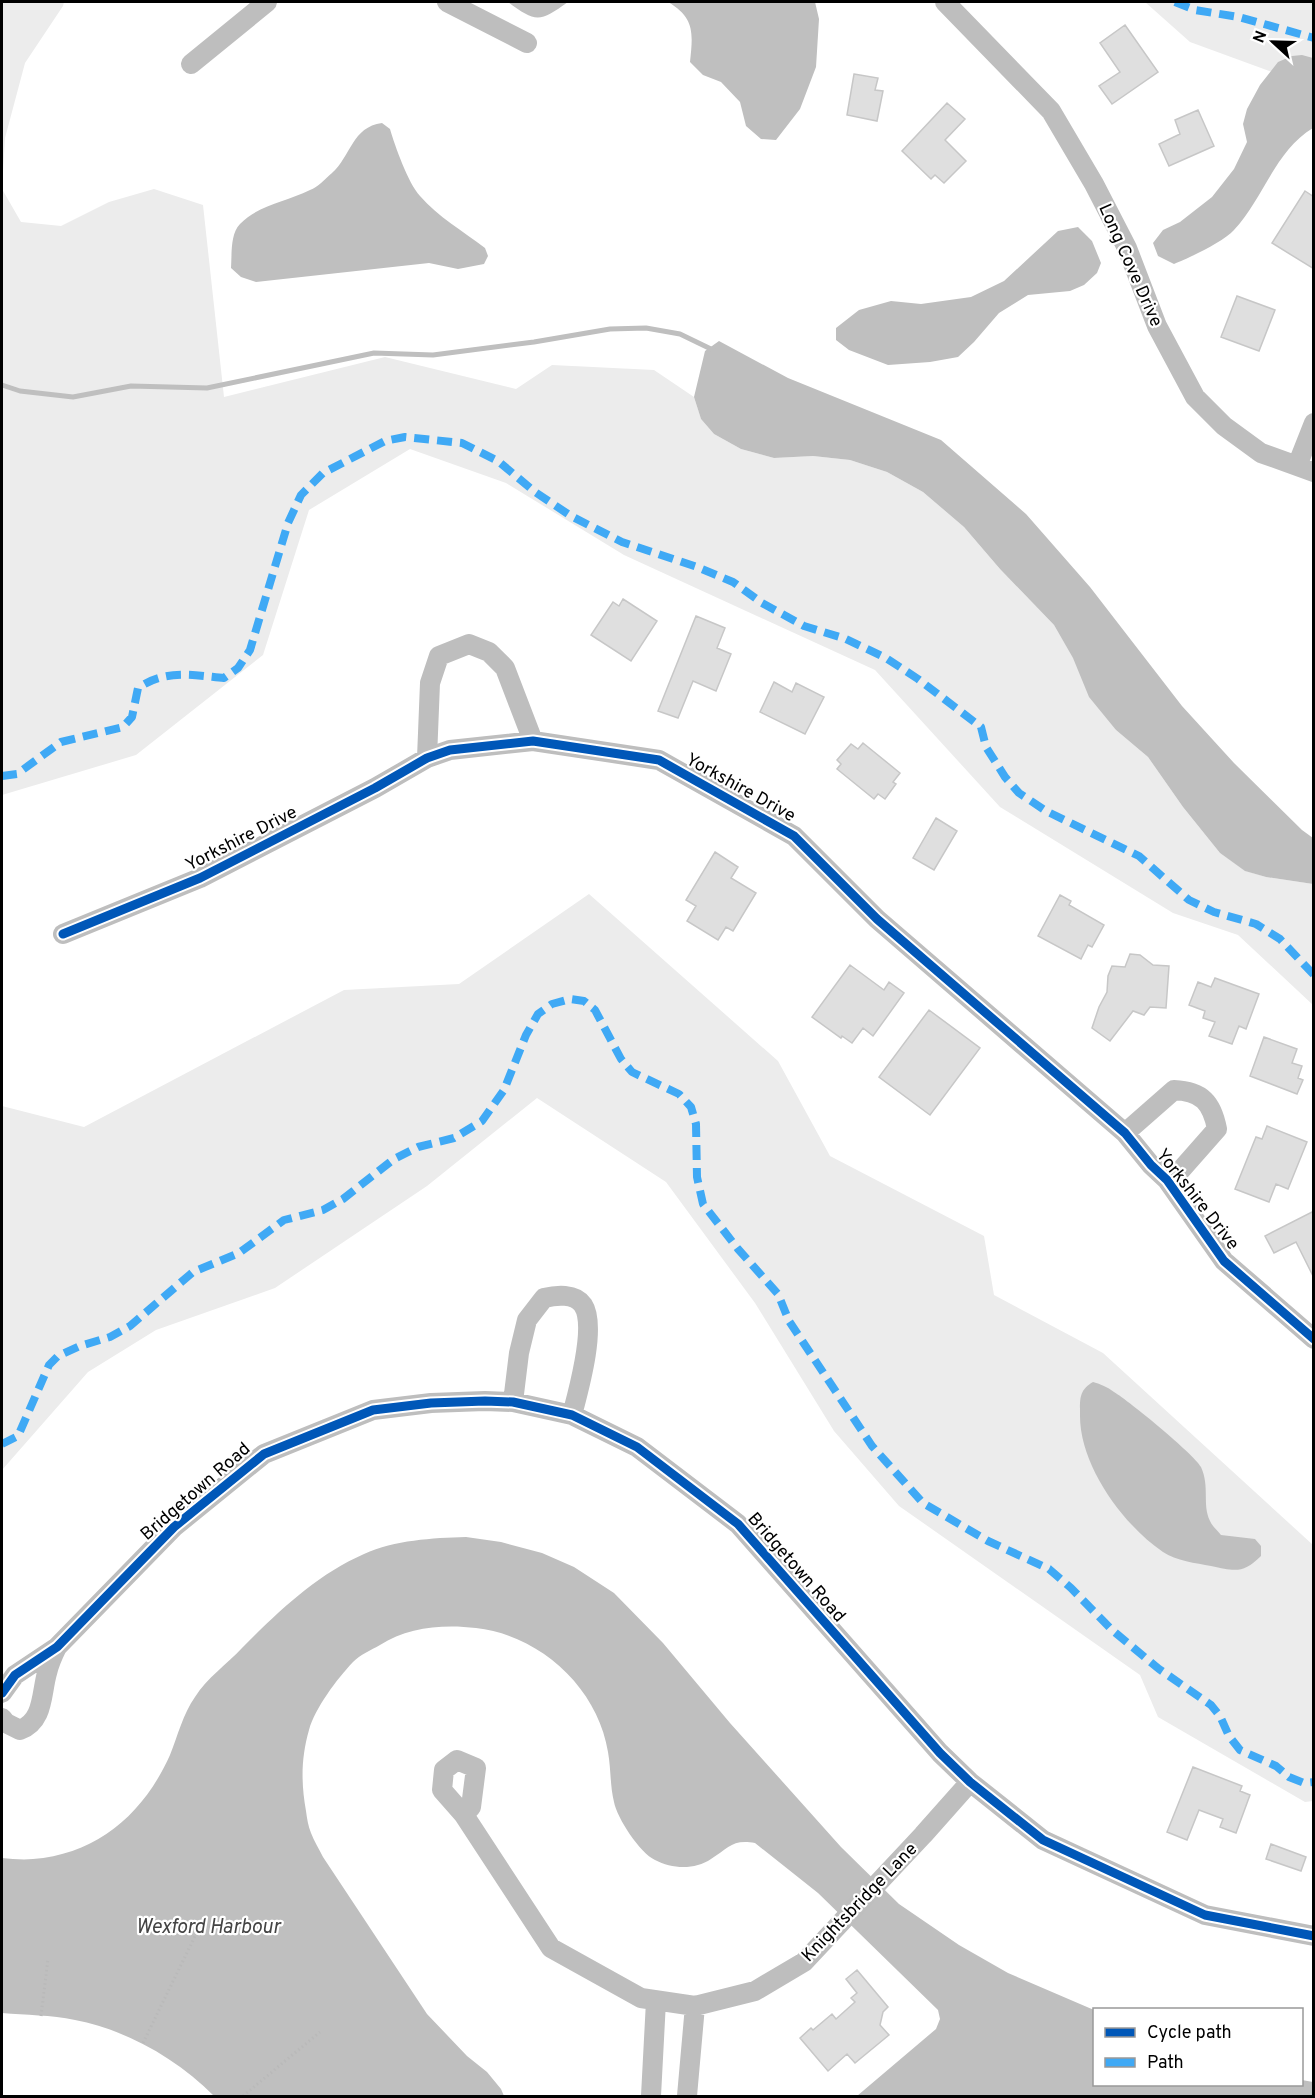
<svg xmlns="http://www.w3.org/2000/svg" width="1315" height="2098" font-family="Overpass,sans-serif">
  <rect width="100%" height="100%" fill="#fff"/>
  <path fill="#ececec" d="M2,2H64L63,6L25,63L5,138L2,189L21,222L61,226L109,202L154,189L203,205L224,397L385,357L516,389L552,365L654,370L694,397L701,419L714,434L741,449L774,458L813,456L850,460L887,472L923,492L964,527L1000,569L1054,625L1116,730L1148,757L1183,807L1220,853L1246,871L1266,877L1313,884V1005L1238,935L1173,913L1000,807L875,670L624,555L506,483L410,449L309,510L263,655L136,755L2,795Z
    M1145,2H1313V87L1190,42Z
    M589,894L778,1061L830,1156L984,1236L994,1295L1103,1353L1313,1545V1801L1305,1802L1158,1717L1140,1675L899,1506L834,1431L755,1303L666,1182L537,1098L427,1186L275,1288L156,1330L88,1372L2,1470V1106L84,1127L344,990L459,984Z"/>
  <path fill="#bfbfbf" d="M508,2H568C540,22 536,23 508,2Z
    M668,2H815L819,19L816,67L800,109L776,140L761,139L746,126L740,102L721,82L703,75L690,62C693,33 695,18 668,2Z
    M1302,55L1313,58V128C1275,151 1263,199 1234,230C1223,242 1189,258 1174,264L1158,256L1153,243L1163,230L1180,222L1212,197L1234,169L1247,142L1243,124L1247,109L1260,85L1278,62L1292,56Z
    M382,123L390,129C395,146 408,183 420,196C438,217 463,231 485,248L488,256L484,264L458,269L429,263L256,282L241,277L231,268C232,255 230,234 240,224C260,204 286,202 310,190C318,187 325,179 332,173C351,156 352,127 382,123Z
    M1078,227L1092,241L1101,263L1097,273L1084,285L1070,291L1028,295L999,313L974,342L958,357L930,362L888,365L849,350L836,340V328L859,310L891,301L921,304L971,297L1004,281L1058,231Z
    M719,341L788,378L941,440L1026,514L1090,587L1182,706L1234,763L1302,830L1313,838V884L1266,877L1245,871L1220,853L1183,807L1148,757L1116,730L1089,697L1073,658L1054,625L1000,569L964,527L923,492L887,472L850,460L813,456L774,458L741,449L714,434L701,419L694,397L705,351Z
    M1093,1382C1101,1384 1107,1387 1114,1392C1129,1401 1194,1454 1201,1467C1210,1487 1202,1504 1210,1521C1212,1526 1218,1531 1221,1535L1255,1539L1261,1546V1556C1243,1574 1235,1571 1211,1566C1196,1563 1176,1561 1163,1552C1122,1524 1079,1464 1080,1414C1080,1399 1079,1390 1093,1382Z
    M466,1537L501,1542L542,1553L574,1567L614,1593L663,1643L730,1723L841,1847L899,1904L959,1945L1008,1973L1094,2010V2084H1302V2080L1313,2082V2096H857L936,2029L940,2019L938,2010L818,1893L755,1843C732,1839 729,1848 711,1859C695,1870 672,1869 655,1860C640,1853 617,1818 614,1802C610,1786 611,1769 608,1752C598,1688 540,1635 476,1628C444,1624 407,1627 380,1645C371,1650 360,1655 353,1662C337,1679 315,1708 309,1730C301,1758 301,1783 306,1811C307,1818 308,1826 311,1833C314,1841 319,1849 323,1857L427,2014L467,2056L487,2072L501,2089L504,2096H214C177,2059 127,2030 75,2020C51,2015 26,2015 2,2013V1858C12,1859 23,1860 33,1859C98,1854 144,1813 170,1755C178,1735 183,1714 195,1697C207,1678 227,1664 242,1648C278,1612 316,1575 364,1554C395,1540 432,1538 466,1537Z"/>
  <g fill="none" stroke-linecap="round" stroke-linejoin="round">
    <path stroke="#bfbfbf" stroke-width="5" d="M2,385L20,391L73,397L131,386L207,388L374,353L433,355L534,342L610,329L646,328L680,334L713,350"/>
  </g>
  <path fill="#dfdfdf" stroke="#c7c7c7" stroke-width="1.5" d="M1125,25L1158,72L1112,104L1099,86L1120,72L1100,43Z
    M854,74L878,78L875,90L883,91L877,121L847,115Z
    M947,103L965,119L945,140L966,161L944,183L935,175L931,179L902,151Z
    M1198,110L1214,146L1169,166L1159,144L1180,134L1175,120Z
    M1305,191L1314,197V269L1272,243Z
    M1237,296L1275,310L1259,351L1221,337Z
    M623,599L657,621L631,661L591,635L613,602L619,606Z
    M696,616L725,628L717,648L731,654L716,691L693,681L678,718L658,711Z
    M774,682L792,692L796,683L824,697L805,734L760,712Z
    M863,743L900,773L893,782L896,784L885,799L878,794L874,799L837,769L841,764L837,760L851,744L858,749Z
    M936,818L957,831L934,870L913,858Z
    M715,852L738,867L731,878L756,893L733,931L726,927L718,940L687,921L696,906L686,900Z
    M1060,895L1071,901L1069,905L1104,925L1092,947L1088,945L1081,959L1038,936Z
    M1130,954L1140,955L1153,965L1169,966L1166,1008L1150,1007L1144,1015L1133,1011L1110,1041L1092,1028L1099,1007L1107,992L1108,976L1112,966L1125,967Z
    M850,965L884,990L889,982L904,993L873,1036L863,1028L852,1043L842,1036L841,1038L812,1017Z
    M1215,978L1259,994L1246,1029L1239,1026L1232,1044L1209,1036L1215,1022L1203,1018L1205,1011L1189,1005L1198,982L1211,987Z
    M929,1010L980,1048L930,1115L879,1077Z
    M1264,1037L1297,1049L1292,1063L1302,1066L1298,1078L1303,1080L1297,1094L1250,1076Z
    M1267,1126L1307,1142L1288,1189L1276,1184L1269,1202L1235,1189L1256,1137L1262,1139Z
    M1314,1211V1278L1296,1242L1274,1253L1265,1236Z
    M1193,1767L1242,1786L1240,1791L1250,1795L1236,1833L1220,1827L1223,1819L1199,1810L1187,1840L1167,1832Z
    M1271,1844L1306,1857L1301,1871L1266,1859Z
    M857,1970L888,2007L883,2012L880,2025L889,2035L855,2063L847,2054L828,2071L800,2038L811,2028L813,2030L832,2014L836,2019L855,2002L851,1998L857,1993L846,1979Z"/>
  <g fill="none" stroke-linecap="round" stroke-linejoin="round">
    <path stroke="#b9b9b9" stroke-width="3" stroke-dasharray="1.5 3" stroke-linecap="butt" d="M41,2016L48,1959
      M143,2043L197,1932
      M243,2096L320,2032"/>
    <path stroke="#bebebe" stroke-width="20" d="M447,2L527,43
      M945,2L1051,111L1094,184L1127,248L1157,326L1195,397L1224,426L1261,453L1314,472
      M191,64L267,2
      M1297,466L1314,423
      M427,758L430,683L439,656L469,644L489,652L505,668L533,741
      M63,934L200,878L375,788L427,758L450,750L533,741L659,760L794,836L877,919L1125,1133L1151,1165L1167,1180L1224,1261L1314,1339
      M1125,1133L1174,1090C1202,1091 1212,1103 1217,1129L1180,1171L1167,1180
      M513,1402L519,1353L527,1320L544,1298C556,1295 575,1293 583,1305C597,1326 578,1392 572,1415
      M2,1693L15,1675L57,1647L174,1527L264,1454L373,1410L431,1403L485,1401L513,1402L572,1415L637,1447L738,1524L940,1753L970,1782L1043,1840L1205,1915L1314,1936
      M2,1718L6,1723L20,1730C44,1721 41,1694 47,1673C49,1664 53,1655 57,1647
      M464,1815L471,1807L476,1768L457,1760L444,1770L442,1790L464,1815L551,1948L641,1998L695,2006L755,1991L804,1962L923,1835L970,1782
      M651,2096L656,2001
      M687,2096L695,2006"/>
    <path stroke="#3fa9f5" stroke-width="8" stroke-dasharray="15 8" stroke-linecap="butt" d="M1175,2L1195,10L1239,17L1314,38
      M2,776L17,774L61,742L123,727L132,717L138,688C166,669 192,675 224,678L238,668L250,650L288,523L301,495L323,473L385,441L405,437L462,443L498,461L535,492L571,516L622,542L697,567L733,582L762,603L804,626L846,639L886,658L918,679L981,727L986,747L1005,777L1019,793L1046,811L1139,856L1189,900L1214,912L1256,924L1280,939L1314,975
      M2,1444L18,1436L49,1365L58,1356L80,1346L110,1337L130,1326L193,1272L239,1253L284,1220L323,1210L343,1199L394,1159L418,1147L454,1138L482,1121L504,1090L526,1035L538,1014L552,1004L570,999L584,1001L595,1010L621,1059L632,1072L679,1094L691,1107L696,1124L697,1177L703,1204L738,1249L778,1294L789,1321L872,1446L923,1503L988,1541L1049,1569L1071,1588L1112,1630L1159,1669L1211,1705L1220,1716L1229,1736L1240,1750L1276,1766L1289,1777L1304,1783L1314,1782"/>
    <g stroke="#fff" stroke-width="13">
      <path id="cycleway" d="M63,934L200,878L375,788L427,758L450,750L533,741L659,760L794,836L877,919L1125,1133L1151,1165L1167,1180L1224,1261L1314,1339
        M2,1693L15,1675L57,1647L174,1527L264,1454L373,1410L431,1403L485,1401L513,1402L572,1415L637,1447L738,1524L940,1753L970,1782L1043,1840L1205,1915L1314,1936"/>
    </g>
    <use href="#cycleway" stroke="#0057b8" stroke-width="9"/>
  </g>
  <g text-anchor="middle" stroke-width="4.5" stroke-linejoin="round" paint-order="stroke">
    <g font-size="18" fill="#000" stroke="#fff">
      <text transform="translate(1131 265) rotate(66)" y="6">Long Cove Drive</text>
      <text transform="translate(741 787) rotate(29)" y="6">Yorkshire Drive</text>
      <text transform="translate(241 838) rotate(-27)" y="6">Yorkshire Drive</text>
      <text transform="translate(1198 1199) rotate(52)" y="6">Yorkshire Drive</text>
      <text transform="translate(195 1491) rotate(-41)" y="6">Bridgetown Road</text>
      <text transform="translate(797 1567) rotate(49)" y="6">Bridgetown Road</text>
      <text transform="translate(859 1902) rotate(-46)" y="6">Knightsbridge Lane</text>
    </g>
    <g font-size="20" font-style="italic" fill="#444" stroke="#fff">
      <text x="208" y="1933">Wexford Harbour</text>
    </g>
  </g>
  <rect width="1315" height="2098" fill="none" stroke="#000000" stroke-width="6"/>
  <rect x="1093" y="2008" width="210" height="78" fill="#ffffff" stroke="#999999" stroke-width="1.5"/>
  <rect x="1105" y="2028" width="30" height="9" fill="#0057b8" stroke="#999999" stroke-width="1.5"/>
  <text x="1147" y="2038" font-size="18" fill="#000000">Cycle path</text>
  <rect x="1105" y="2058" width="30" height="9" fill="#3fa9f5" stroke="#999999" stroke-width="1.5"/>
  <text x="1147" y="2068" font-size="18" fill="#000000">Path</text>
  <g transform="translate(1273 42) rotate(292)" stroke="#ffffff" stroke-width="4.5" paint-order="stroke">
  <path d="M0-4.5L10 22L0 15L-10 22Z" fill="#000000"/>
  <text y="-9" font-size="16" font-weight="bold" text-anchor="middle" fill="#000000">N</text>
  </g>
</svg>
